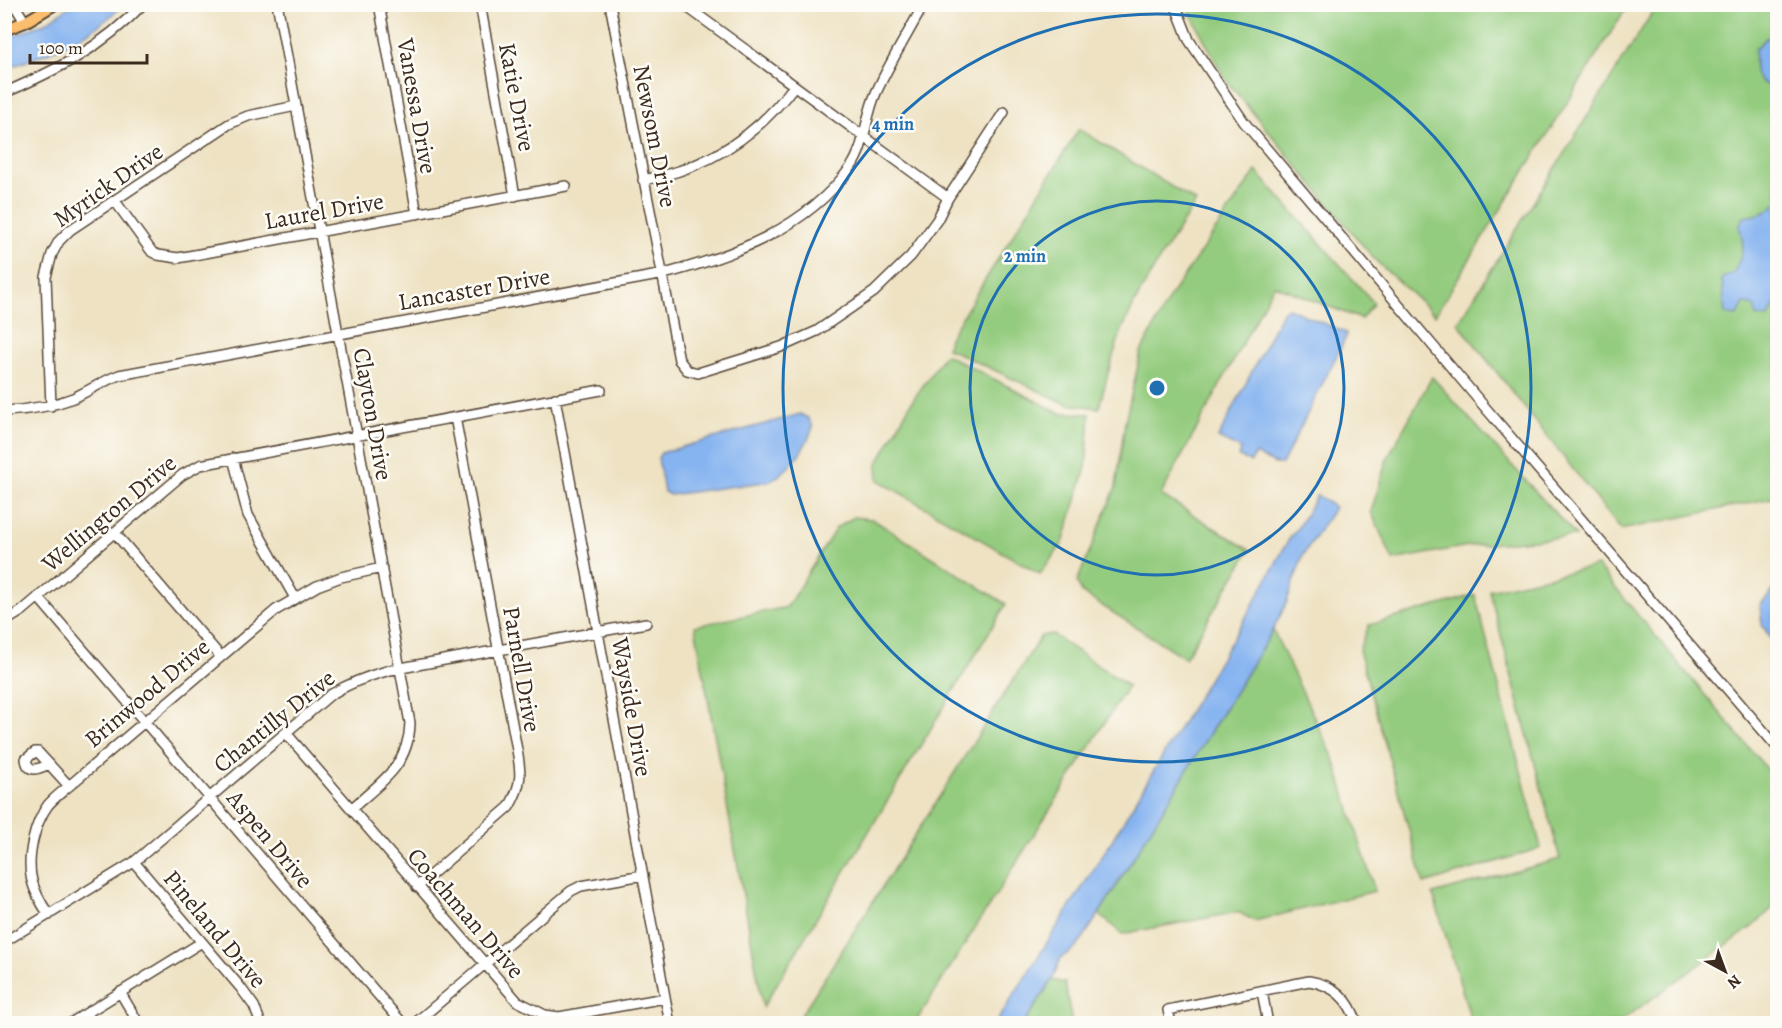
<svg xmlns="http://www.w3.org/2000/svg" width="1782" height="1028" font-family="Alegreya,serif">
  <rect width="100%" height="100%" fill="#fdfcf7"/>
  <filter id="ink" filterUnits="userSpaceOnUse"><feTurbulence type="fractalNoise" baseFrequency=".0167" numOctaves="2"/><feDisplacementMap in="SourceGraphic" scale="12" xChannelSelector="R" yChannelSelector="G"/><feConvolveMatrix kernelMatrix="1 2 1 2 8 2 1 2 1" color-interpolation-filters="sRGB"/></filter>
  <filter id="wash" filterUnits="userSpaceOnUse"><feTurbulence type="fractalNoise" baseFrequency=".008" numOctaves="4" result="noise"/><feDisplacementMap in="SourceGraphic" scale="24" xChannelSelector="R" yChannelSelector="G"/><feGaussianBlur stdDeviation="1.35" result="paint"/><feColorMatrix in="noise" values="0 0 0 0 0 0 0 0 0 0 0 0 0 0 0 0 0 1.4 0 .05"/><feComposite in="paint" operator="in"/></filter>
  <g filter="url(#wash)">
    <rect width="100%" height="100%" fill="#eee2c3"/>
    <path fill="#94cc7f" stroke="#687b4e" stroke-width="1.5" d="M1186,5H1628L1435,315L1375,260L1225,79Z
      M1657,5H1777V497L1621,530L1458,323Z
      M1079,129L1196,202C1170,243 1142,283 1123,328C1112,354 1106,381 1099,408L1067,404L947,348L949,338Z
      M1256,171L1374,303L1361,319L1274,285L1161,495L1250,550L1185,658L1082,593L1077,582L1116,487L1125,422L1141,352L1171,295Z
      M945,354L1060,413L1090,414L1086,467L1063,543L1040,574L878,480L877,465L911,403Z
      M1432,377L1576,536L1468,546L1393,560L1371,512L1387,459Z
      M854,517L872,519L1006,604L763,1007L695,626L787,607L836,528Z
      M1597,566L1777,781V904L1752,927L1618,1023H1472L1433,894L1560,859L1489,590Z
      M1475,595L1541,848L1424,884L1359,650L1369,625Z
      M1273,630L1334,759L1375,891L1255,921L1238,912L1122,934L1099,914Z
      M1052,634L1128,686L915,1023H796L1041,636Z
      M1052,980L1065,983L1072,1023L1024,1024Z"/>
    <path fill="#86b4f0" stroke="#606f87" stroke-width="1.5" d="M72,5H123C91,38 47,54 5,69V39L45,23Z
      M1777,36H1778L1777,89C1752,82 1754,73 1755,49L1766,38Z
      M1777,201V308L1774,306L1768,318L1756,316L1754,306L1744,303L1737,316L1725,314L1722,278L1733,274C1743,254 1746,248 1739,226L1744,217C1758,215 1771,213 1777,201Z
      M1288,308L1346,333V337L1282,464H1275L1255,454L1251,462L1239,457L1241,449L1218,438L1282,313Z
      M800,414L808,418L813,427C805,450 791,468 771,481L670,495L664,492L658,458L661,453Z
      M1317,495L1335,507L1303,555L1286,604L1273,630L1099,914L1077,947L1061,958L1052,980L1024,1023H996L1111,842L1250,610L1288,541L1299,526Z
      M1777,587V648L1762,625L1760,605Z"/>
  </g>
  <g filter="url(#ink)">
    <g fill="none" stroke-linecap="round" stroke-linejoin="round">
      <g stroke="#564637" stroke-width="12">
        <path id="minor" d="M14,4L25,22
          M280,4L278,8L410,723C409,766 380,783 351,809
          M379,4L417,214
          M480,4L515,196
          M610,4L679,360L687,370L698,373L781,347L817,331L874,292L911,256L937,220L948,198L1004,112
          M683,4L948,198
          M1175,4L1189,40L1244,122L1477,398L1778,748
          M4,93C59,69 101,48 143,4
          M643,180C706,169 756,137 794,86
          M115,201L152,252L158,255L178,258L566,186
          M555,398L670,1024
          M51,406L46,277L52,254L59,241L70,230L229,124L248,116L296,106
          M4,411C29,410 50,407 73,398C89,391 103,381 119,375L664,274C733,256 807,228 851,167C866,145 865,117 876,93C889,63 908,34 924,4
          M233,458L248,515L295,598
          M114,532L220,656
          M38,597L403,1024
          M4,622L22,611L182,475L200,465L601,390
          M286,733L517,1001L545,1015L559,1017L665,998
          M35,752H38L49,764C39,769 28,774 26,759Z
          M49,764L69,786
          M134,862L240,987L254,1006L261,1024
          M417,887L509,807C525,780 520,768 515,739L455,417
          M49,915C31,889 26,871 33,840C36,827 40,816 48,805C54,798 62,792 69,786L276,610L317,586L341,577L382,568
          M4,942L134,862L330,695C349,683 368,676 390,670L646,623
          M1262,991L1268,1024
          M120,992L139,1024
          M69,1024L202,942
          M414,1024L571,891L581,886L643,875
          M1171,1024L1168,1010L1309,981C1334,985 1350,999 1357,1024"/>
      </g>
      <g stroke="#564637" stroke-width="14">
        <path id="major" d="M4,30L25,22L55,4"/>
      </g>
      <use href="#minor" stroke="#fff" stroke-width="9"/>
      <use href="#major" stroke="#fbbd6e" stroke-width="10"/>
    </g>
  </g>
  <g fill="none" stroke="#1f6fb2" stroke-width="3">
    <circle cx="1157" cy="388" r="187"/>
    <circle cx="1157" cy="388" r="374"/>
  </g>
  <g text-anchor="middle" stroke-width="5" stroke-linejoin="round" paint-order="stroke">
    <g font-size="24" fill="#3b2a1e" stroke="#fdfcf7">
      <text transform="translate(517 97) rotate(79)" y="8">Katie Drive</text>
      <text transform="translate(417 106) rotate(80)" y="8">Vanessa Drive</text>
      <text transform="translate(655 136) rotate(79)" y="8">Newsom Drive</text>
      <text transform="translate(108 185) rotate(-35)" y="8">Myrick Drive</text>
      <text transform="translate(324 211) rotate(-10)" y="8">Laurel Drive</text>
      <text transform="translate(474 289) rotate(-10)" y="8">Lancaster Drive</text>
      <text transform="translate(373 414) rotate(80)" y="8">Clayton Drive</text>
      <text transform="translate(109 513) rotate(-40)" y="8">Wellington Drive</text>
      <text transform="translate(522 669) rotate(80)" y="8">Parnell Drive</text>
      <text transform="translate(147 693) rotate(-40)" y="8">Brinwood Drive</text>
      <text transform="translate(632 707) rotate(80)" y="8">Wayside Drive</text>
      <text transform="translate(274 721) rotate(-39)" y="8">Chantilly Drive</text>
      <text transform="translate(270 839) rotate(50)" y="8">Aspen Drive</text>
      <text transform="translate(466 913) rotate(49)" y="8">Coachman Drive</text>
      <text transform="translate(215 929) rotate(50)" y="8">Pineland Drive</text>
    </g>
  </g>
  <circle cx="1157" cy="388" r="9" fill="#1f6fb2" stroke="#fdfcf7" stroke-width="3"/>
  <g font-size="18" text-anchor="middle" font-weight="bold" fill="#1f6fb2" stroke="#fdfcf7" stroke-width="5" stroke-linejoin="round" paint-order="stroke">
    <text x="893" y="130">4 min</text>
    <text x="1025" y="262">2 min</text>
  </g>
  <rect width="1782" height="1028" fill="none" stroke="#fdfcf7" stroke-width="24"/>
  <g transform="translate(1725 971) rotate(139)" stroke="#fdfcf7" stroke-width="4.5" paint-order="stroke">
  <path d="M0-4.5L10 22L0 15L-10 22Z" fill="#3b2a1e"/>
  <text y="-9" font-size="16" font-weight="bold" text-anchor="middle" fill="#3b2a1e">N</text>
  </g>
  <path d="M30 54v9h117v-9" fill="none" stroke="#3b2a1e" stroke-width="3"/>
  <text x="39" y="54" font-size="18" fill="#3b2a1e" stroke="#fdfcf7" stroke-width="4.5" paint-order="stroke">100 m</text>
</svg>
